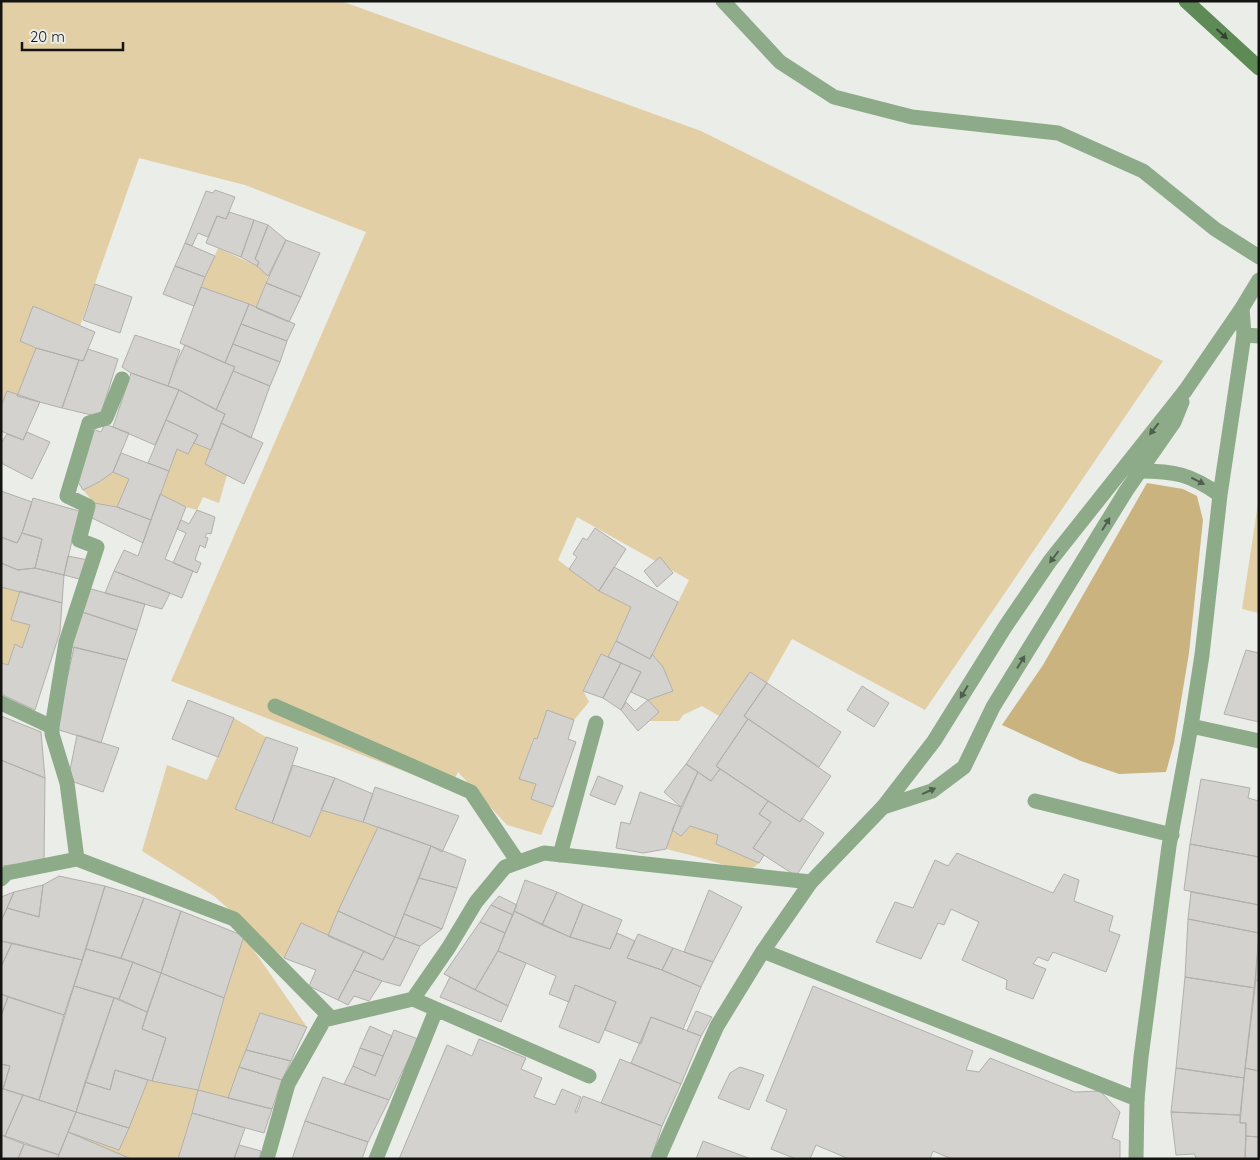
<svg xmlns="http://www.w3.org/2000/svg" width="1260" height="1160" font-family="Quicksand,sans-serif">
  <rect width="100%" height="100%" fill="#ebede9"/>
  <path fill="#e3cfa5" d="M1,1H341L701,131L1163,361L925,710L792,639L767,683L750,672L719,716L702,706L683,715L679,721H649L659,712L648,700L673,690L663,667L652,654L689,580L577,517L558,560L599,591L631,607L608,657L601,654L583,690L589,702L574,720L547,710L537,739L533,738L520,778L536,784L531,799L553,807L541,835L507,825L458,772L450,789L171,681L366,232L245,185L139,158L80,326L33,306L20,341L36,348L17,396L1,404Z
    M218,248L257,266L268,276L256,308L201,287Z
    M194,443L211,450L227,475L219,503L203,497L197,510L186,507L160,494L177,449L188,453Z
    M113,472L129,479L117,507L94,503L83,490L99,482Z
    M1259,497V613L1242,609Z
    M1,587L20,591L11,620L30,625L22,648L15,644L8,665L1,663Z
    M234,718L266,737L235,809L310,837L321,810L378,827L328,936L301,923L284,958L214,896L142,851L167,765L207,780Z
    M690,826L718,835L716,844L759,863L748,872L698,857L666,849L672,830L681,836Z
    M244,936L307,1027L260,1014L228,1098L198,1091L178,1159H128L68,1132L119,1150L148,1080L198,1090L224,998Z"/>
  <path fill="#cab37f" d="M1147,483L1183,489L1197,496L1203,520L1189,653L1174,743L1166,772L1119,774L1081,761L1002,725L1043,665Z"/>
  <path fill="#d3d2ce" stroke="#b0afab" d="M215,190L235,197L226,219L217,216L208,237L198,233L192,246L185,243L206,191L213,193Z
    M229,212L254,220L241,257L206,243L217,216L226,219Z
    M254,220L268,225L255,259L259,262L257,266L241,257Z
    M268,225L286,240L268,276L257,266L259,262L255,259Z
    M286,240L320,253L301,297L266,283Z
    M185,243L215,256L205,277L175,266Z
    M175,266L205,277L194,306L163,294Z
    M266,283L301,297L289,322L256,308Z
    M95,284L132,297L120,333L83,320Z
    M201,287L249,304L225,363L180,343Z
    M249,304L295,324L287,341L241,324Z
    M33,306L95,332L83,361L36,348L20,341Z
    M241,324L287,341L280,362L233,344Z
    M135,335L180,350L168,386L131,373L122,367Z
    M233,344L280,362L270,386L233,371L235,367L225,363Z
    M185,345L235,367L216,410L179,390L168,386L175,366Z
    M36,348L79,360L62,408L17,396Z
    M88,349L118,359L100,417L62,408L79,360L83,361Z
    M233,371L270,386L251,438L221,423L225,414L216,410Z
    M131,373L179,390L155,445L113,427Z
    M179,390L225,414L211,450L194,443L198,435L166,420Z
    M7,391L40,402L23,440L1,431V406Z
    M166,420L198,435L188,454L177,449L169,471L148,463Z
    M221,423L263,443L244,484L205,464Z
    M105,424L129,433L113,472L99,482L83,490L77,480L93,429L101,432Z
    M27,432L50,442L32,479L1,463V443L7,434L23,440Z
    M121,453L169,471L151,520L117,507L129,479L113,472Z
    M1,491L32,502L22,533L17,543L1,537Z
    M160,494L186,507L165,559L193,571L182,598L114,571L124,550L138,556Z
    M33,498L79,511L64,575L35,568L42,539L22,533Z
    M94,503L117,507L151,520L143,543L90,517Z
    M197,510L215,517L211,534L207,533L205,537L208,538L205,548L200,545L195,560L201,563L197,573L173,563L186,533L177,529L181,520L189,524Z
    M595,528L626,549L599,591L569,569L577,557L573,554L583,538L587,540Z
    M22,533L42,539L35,568L18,570L1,563V537L17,543Z
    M68,556L88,560L83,580L64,575Z
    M660,557L673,573L657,587L644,571Z
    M1,563L18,570L35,568L64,575L62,603L1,587Z
    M614,567L678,602L650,659L616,641L631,607L599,591Z
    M114,571L170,593L162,609L105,593Z
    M88,588L145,604L137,630L79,611Z
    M20,591L62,603L60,632L35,710L1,694V663L8,665L15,644L22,648L30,625L11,620Z
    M79,611L137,630L127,660L68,646Z
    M616,641L650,659L652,654L663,667L673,691L648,700L631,692L641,672L608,657Z
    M74,647L127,660L101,743L56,729Z
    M1246,650L1259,653V722L1224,714Z
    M601,654L621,663L603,698L583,691Z
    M621,663L641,672L621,710L603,698Z
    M750,672L767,683L744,716L748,719L716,766L720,769L711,781L686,764Z
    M767,683L841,732L819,767L744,716Z
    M862,686L889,703L874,727L847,710Z
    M188,700L234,718L218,757L172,739Z
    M648,700L659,712L638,731L621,710L626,702L635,711Z
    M547,710L574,720L568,739L576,742L553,807L531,799L536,784L519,779L534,738L537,739Z
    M1,716L41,732L45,778L1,760Z
    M748,719L831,776L800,822L716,766Z
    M77,735L119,748L103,792L68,780Z
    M266,737L298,748L272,823L235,809Z
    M1,760L45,778L44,862L1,866Z
    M686,764L698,772L681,807L664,792Z
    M293,765L335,778L310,837L272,823Z
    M720,769L768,801L759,814L771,822L753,848L764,855L759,863L716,844L718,835L690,826L681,836L672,830L698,772L711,781Z
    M598,776L623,786L615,805L590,795Z
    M335,778L373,794L363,822L321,810Z
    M1201,779L1250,788L1248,798L1259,801V857L1190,844Z
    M375,787L459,816L442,852L431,846L363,822Z
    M640,792L681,807L666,849L643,853L616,848L621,822L630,824Z
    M768,801L800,822L802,818L824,833L796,876L753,848L771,822L759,814Z
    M378,827L431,846L395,937L338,911Z
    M1190,844L1259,857V905L1184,890Z
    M431,846L466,860L457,888L419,878Z
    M957,853L1053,893L1064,874L1079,880L1074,901L1113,916L1109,931L1120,935L1106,972L1053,952L1048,961L1038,957L1033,964L1046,969L1033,999L1006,989L1007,980L962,960L979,922L951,909L944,925L938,923L921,959L876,942L895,902L913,908L935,860L948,866Z
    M59,876L105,886L82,960L1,941V921L7,908L39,917L43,885Z
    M419,878L457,888L442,929L404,914Z
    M525,880L557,892L542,925L514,911Z
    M43,885L39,917L7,908L14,892Z
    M105,886L144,898L121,958L86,949Z
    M709,890L742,907L713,962L684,952Z
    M14,892L7,908L1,921V897Z
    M557,892L583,904L570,937L542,925Z
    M1191,892L1259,905V933L1188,919Z
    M499,896L517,905L513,915L491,905Z
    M144,898L181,911L161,973L121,958Z
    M583,904L622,920L610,949L570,937Z
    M491,905L513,915L505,933L480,922Z
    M181,911L244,936L224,998L161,973Z
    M338,911L395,937L383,960L328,936Z
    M514,911L570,937L610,949L617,933L635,941L627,958L662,970L701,987L683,1029L651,1017L641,1044L605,1030L616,1002L575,985L569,1002L549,994L556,976L498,951Z
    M404,914L442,929L420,946L395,937Z
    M1188,919L1259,933L1255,988L1185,977Z
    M480,922L505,933L498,951L475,990L444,974Z
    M301,923L364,951L338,1000L309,986L316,970L284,958Z
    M638,934L673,948L662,970L627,958Z
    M1259,936V981L1255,980Z
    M395,937L420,946L400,986L382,981L354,970L364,951L383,960Z
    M1,941L12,943L1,967Z
    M12,943L82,960L64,1015L1,994V967Z
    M673,948L713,962L701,987L662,970Z
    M86,949L133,962L119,999L74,986Z
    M498,951L526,963L508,1006L475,990Z
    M133,962L161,973L147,1012L119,999Z
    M354,970L382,981L369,1001L354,996L348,1005L338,1000Z
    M161,973L224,998L198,1090L152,1081L166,1038L142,1029Z
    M450,977L508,1006L501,1022L440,997Z
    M1185,977L1255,988L1244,1078L1176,1068Z
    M1255,980L1259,981V1071L1245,1068Z
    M575,985L616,1002L599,1043L559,1027Z
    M74,986L114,998L76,1112L39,1100Z
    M813,986L973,1051L966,1070L979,1072L990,1058L1075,1092L1100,1091L1120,1112L1112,1138L1120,1141V1159H952L933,1151L930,1159H849L816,1145L810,1159H796L771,1149L787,1110L766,1101Z
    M1,994L8,997L1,1016Z
    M8,997L64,1015L39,1100L3,1089L10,1066L1,1064V1016Z
    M114,998L147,1012L142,1029L166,1038L152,1081L115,1070L110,1090L85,1082Z
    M696,1011L712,1017L701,1036L687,1031Z
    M260,1013L307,1027L291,1061L246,1050Z
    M651,1017L701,1036L681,1084L631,1063Z
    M370,1026L392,1036L383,1056L360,1048Z
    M394,1030L418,1039L389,1100L344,1084L353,1066L375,1076Z
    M479,1039L526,1058L521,1069L542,1078L534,1097L555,1105L562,1089L581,1097L575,1112H577L583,1096L662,1126L651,1159H399L447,1045L472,1056Z
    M360,1048L383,1056L375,1076L353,1066Z
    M246,1050L291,1061L282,1080L239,1067Z
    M620,1059L681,1084L662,1126L601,1103Z
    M1,1064L10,1066L3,1089L1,1088Z
    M239,1067L282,1080L272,1109L228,1098Z
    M740,1067L764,1075L749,1110L718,1098L730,1073Z
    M1176,1068L1244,1078L1240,1115L1171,1112Z
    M1245,1068L1259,1071V1137L1246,1136V1123H1240Z
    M115,1070L148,1080L129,1128L76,1112L85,1082L110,1090Z
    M323,1077L389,1100L368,1142L305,1121Z
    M1,1088L23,1095L5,1136L1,1135Z
    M198,1090L272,1109L264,1133L192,1113Z
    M23,1095L76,1112L59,1155L5,1136Z
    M76,1112L129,1128L119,1150L68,1132Z
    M1171,1112L1240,1115V1123H1246L1245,1159H1197L1194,1154L1176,1155Z
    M192,1113L245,1128L234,1159H178Z
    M305,1121L368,1142L362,1159H292Z
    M68,1132L129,1158L57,1159Z
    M1,1135L24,1144L18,1159H1Z
    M1246,1136L1259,1137V1159H1245Z
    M703,1141L751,1159H696Z
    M24,1144L59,1155L57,1159H18Z
    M239,1145L261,1151L259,1159H234Z"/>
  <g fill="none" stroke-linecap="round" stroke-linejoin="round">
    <path stroke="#8dab88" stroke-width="15" d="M723,1L780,62L834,97L912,117L1058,133L1143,171L1215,229L1259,257
      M1244,335L1259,336
      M1035,801L1172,835"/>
    <path stroke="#8dab88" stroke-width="15" d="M122,379L106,418L89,423L67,496L88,506L79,540L97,547L66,642L52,727V734L67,783L77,859L234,919L331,1018
      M1,703L52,727
      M275,706L471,792L518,862
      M1191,726L1259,741
      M883,807L932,791L964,767L993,707L1126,491L1174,422L1182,402
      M560,855L596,723
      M1,879L7,873L77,859
      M763,951L1137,1099
      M413,999L589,1076
      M267,1159L288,1084L324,1020L413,999L449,947L476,902L505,867L544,853L811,882
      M376,1159L436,1010
      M658,1159L717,1026L763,951L811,882L883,807L934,741L1005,627L1050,561L1185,391"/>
    <path stroke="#8dab88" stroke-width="15" d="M1185,391L1242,308
      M1139,471C1175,471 1190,474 1220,495
      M1136,1159L1137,1099L1141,1057L1169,846L1191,726L1202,655L1220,495L1244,335L1242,308L1259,280"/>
    <path stroke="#5e8a56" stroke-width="15" d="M1186,1L1259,68"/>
  </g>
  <defs><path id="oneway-solid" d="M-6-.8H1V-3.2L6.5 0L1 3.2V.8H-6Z" transform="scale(1.25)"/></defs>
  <use fill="#32432e" href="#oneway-solid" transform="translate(1222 34) rotate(42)"/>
  <g fill="#50604e">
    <use href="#oneway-solid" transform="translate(1154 429) rotate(128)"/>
    <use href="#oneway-solid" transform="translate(1198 481) rotate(27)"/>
    <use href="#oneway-solid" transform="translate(1106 524) rotate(-58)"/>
    <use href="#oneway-solid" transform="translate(1054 557) rotate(127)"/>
    <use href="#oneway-solid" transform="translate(1021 662) rotate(-58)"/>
    <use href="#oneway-solid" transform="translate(964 692) rotate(121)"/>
    <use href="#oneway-solid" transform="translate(929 791) rotate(-24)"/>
  </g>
  <rect width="1260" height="1160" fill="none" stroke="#141413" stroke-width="5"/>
  <path d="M22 42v8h101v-8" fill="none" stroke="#141413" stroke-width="2.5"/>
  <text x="30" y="42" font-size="15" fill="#141413" stroke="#ebede9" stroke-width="4" paint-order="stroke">20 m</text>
</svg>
